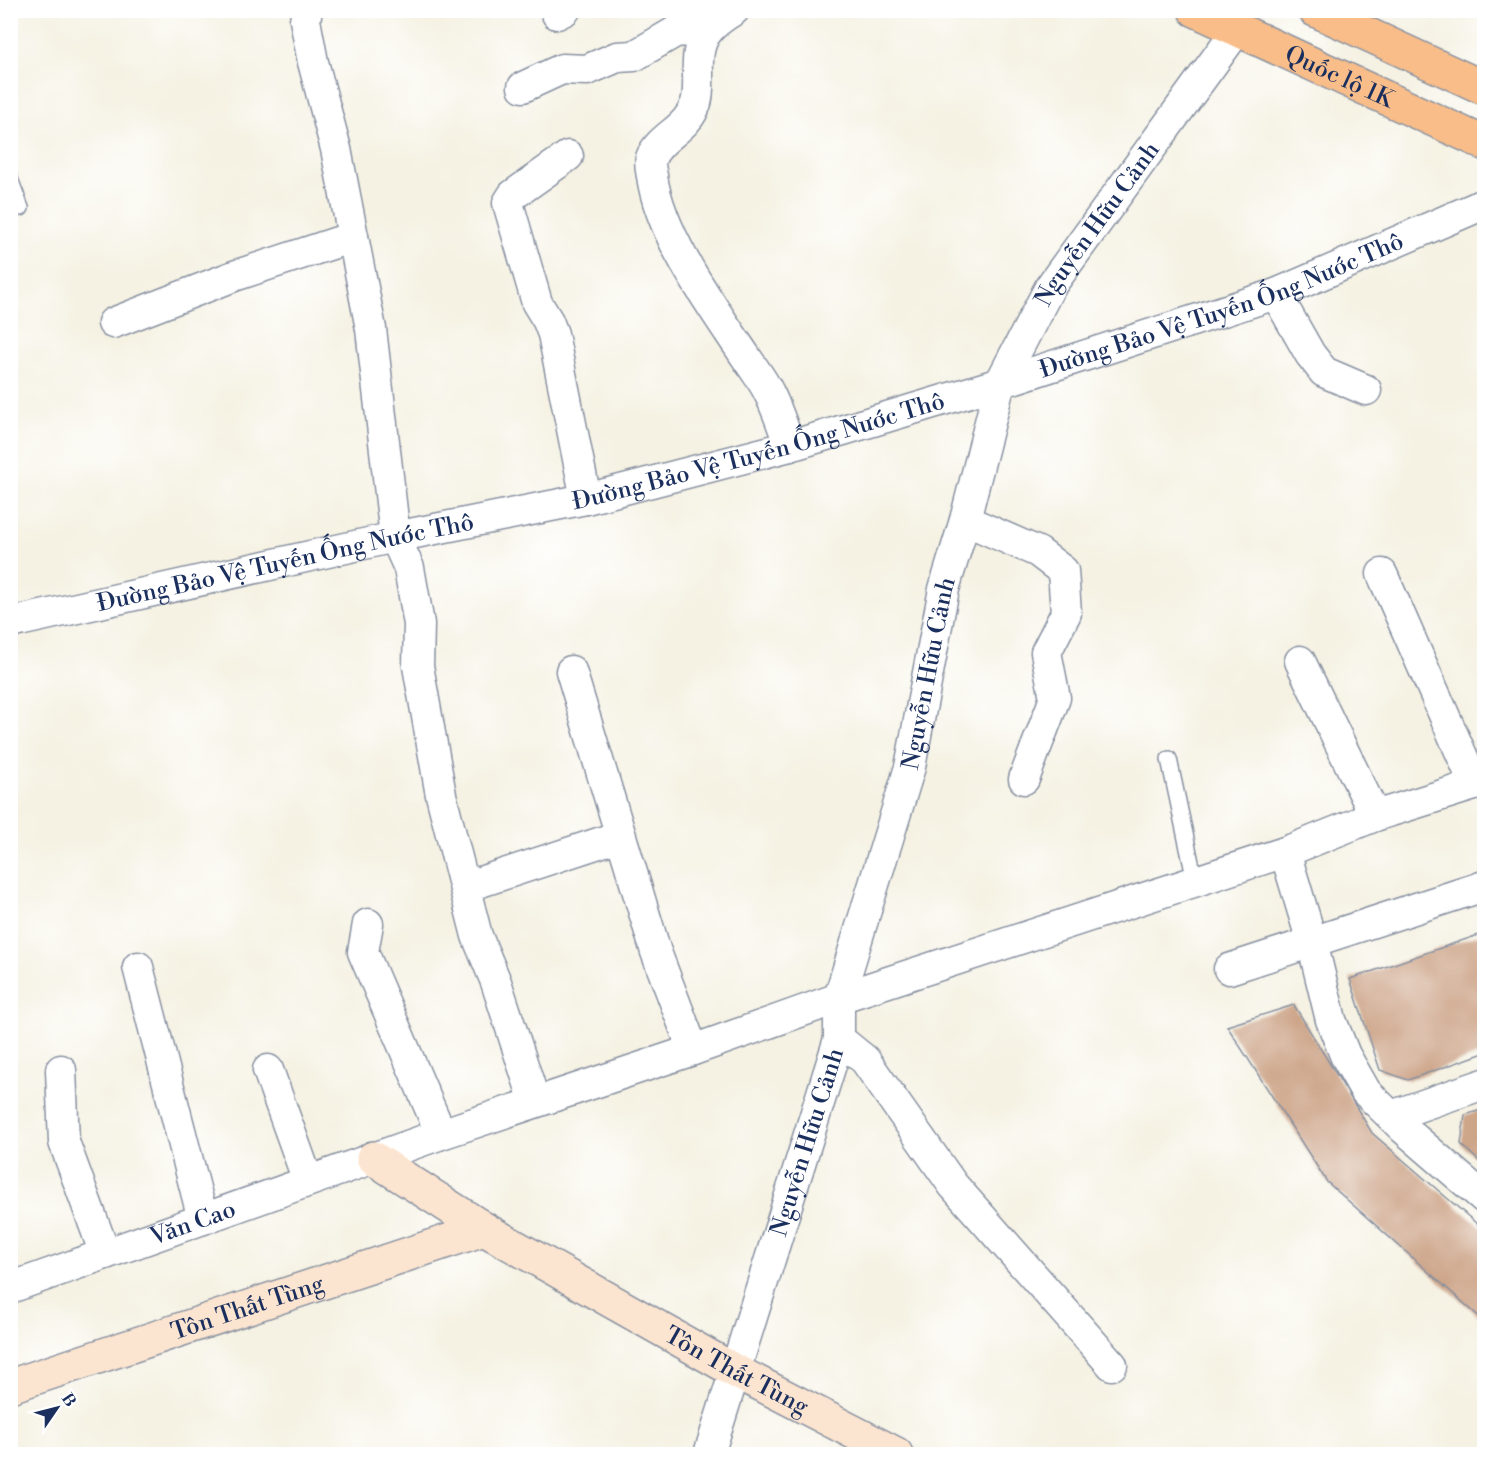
<svg xmlns="http://www.w3.org/2000/svg" width="1495" height="1465" font-family="'Libre Bodoni',serif">
  <rect width="100%" height="100%" fill="#fff"/>
  <filter id="ink" filterUnits="userSpaceOnUse"><feTurbulence type="fractalNoise" baseFrequency=".0167" numOctaves="2"/><feDisplacementMap in="SourceGraphic" scale="12" xChannelSelector="R" yChannelSelector="G"/><feConvolveMatrix kernelMatrix="1 2 1 2 8 2 1 2 1" color-interpolation-filters="sRGB"/></filter>
  <filter id="wash" filterUnits="userSpaceOnUse"><feTurbulence type="fractalNoise" baseFrequency=".008" numOctaves="4" result="noise"/><feDisplacementMap in="SourceGraphic" scale="24" xChannelSelector="R" yChannelSelector="G"/><feGaussianBlur stdDeviation="1.35" result="paint"/><feColorMatrix in="noise" values="0 0 0 0 0 0 0 0 0 0 0 0 0 0 0 0 0 1.4 0 .05"/><feComposite in="paint" operator="in"/></filter>
  <g filter="url(#wash)">
    <rect width="100%" height="100%" fill="#f5f2e3"/>
    <g id="blocks">
      <path fill="#cda589" d="M1484,933V1053L1408,1080L1380,1070L1350,979Z
        M1294,1005L1372,1133L1484,1230V1321L1327,1182L1227,1026Z
        M1484,1109V1166L1461,1144L1465,1115Z"/>
    </g>
  </g>
  <g filter="url(#ink)">
    <use href="#blocks" fill-opacity="0" stroke="#8890a0" stroke-width="1.5"/>
    <g fill="none" stroke-linecap="round" stroke-linejoin="round">
      <g stroke="#8890a0" stroke-width="18">
        <path id="lane" d="M10,179L21,208
          M1169,759L1195,881"/>
      </g>
      <g stroke="#8890a0" stroke-width="33">
        <g id="street">
          <path d="M307,10L305,20L313,62L336,149L371,329L395,537L409,568L419,624L418,666L441,795L477,936L496,982L535,1102"/>
          <path d="M734,10C707,26 696,39 698,72C698,82 699,93 696,103C688,130 659,136 651,158C649,164 651,171 652,176C660,235 713,308 746,357C753,368 762,379 768,391C777,408 783,428 790,446"/>
          <path d="M557,14L565,10"/>
          <path d="M523,87L562,69L587,70L617,57L634,56L675,32L685,31L703,36"/>
          <path d="M568,156L513,195L508,203L537,303L548,321L553,334L586,499"/>
          <path d="M1276,294L1310,354L1324,372L1366,390"/>
          <path d="M113,323L234,276L353,237"/>
          <path d="M965,520L1038,552L1063,571L1066,613L1046,652L1055,698L1024,779"/>
          <path d="M1382,574L1475,785"/>
          <path id="s1" d="M10,623L395,537L586,499L790,446L1000,383L1276,294L1484,204"/>
          <path d="M1300,661L1375,816"/>
          <path d="M571,671L656,952L693,1050"/>
          <path d="M1285,852L1312,942L1331,1020L1345,1055L1366,1092L1404,1129L1484,1198"/>
          <path d="M465,887L620,836"/>
          <path d="M368,924L363,952L441,1134"/>
          <path d="M138,967L203,1219"/>
          <path d="M1229,969L1484,886"/>
          <path d="M839,1039L865,1060L953,1185L1112,1365"/>
          <path d="M61,1070L64,1142L105,1254"/>
          <path d="M268,1070L308,1181"/>
          <path d="M1391,1116L1484,1084"/>
          <path id="s2" d="M10,1288L441,1134L693,1050L839,998L1285,852L1375,816L1484,782"/>
          <path id="s3" d="M709,1454L839,1039V998L910,767L944,589L965,520L1000,383L1050,287L1237,30"/>
        </g>
      </g>
      <g stroke="#8890a0" stroke-width="36">
        <g id="secondary">
          <path d="M373,1158L484,1229"/>
          <path id="s4" d="M10,1386L484,1229L735,1371L896,1454"/>
        </g>
      </g>
      <g stroke="#8890a0" stroke-width="36">
        <g id="primary">
          <path id="s5" d="M1195,10L1484,143"/>
          <path d="M1315,10L1484,88"/>
        </g>
      </g>
      <use href="#lane" stroke="#fff" stroke-width="15"/>
      <use href="#street" stroke="#fff" stroke-width="30"/>
      <use href="#secondary" stroke="#fce5d0" stroke-width="33"/>
      <use href="#primary" stroke="#f8bd89" stroke-width="33"/>
    </g>
  </g>
  <g text-anchor="middle" stroke-width="4.5" stroke-linejoin="round" paint-order="stroke">
    <g font-size="24" fill="#1b2f5e" stroke="#fff">
      <text dy="8" stroke="none"><textPath href="#s5" startOffset="159">Quốc lộ 1K</textPath></text>
      <text dy="8" stroke="none"><textPath href="#s3" startOffset="1299">Nguyễn Hữu Cảnh</textPath></text>
      <text dy="8" stroke="none"><textPath href="#s1" startOffset="1254">Đường Bảo Vệ Tuyến Ống Nước Thô</textPath></text>
      <text dy="8" stroke="none"><textPath href="#s1" startOffset="768">Đường Bảo Vệ Tuyến Ống Nước Thô</textPath></text>
      <text dy="8" stroke="none"><textPath href="#s1" startOffset="282">Đường Bảo Vệ Tuyến Ống Nước Thô</textPath></text>
      <text dy="8" stroke="none"><textPath href="#s3" startOffset="813">Nguyễn Hữu Cảnh</textPath></text>
      <text dy="8" stroke="none"><textPath href="#s3" startOffset="327">Nguyễn Hữu Cảnh</textPath></text>
      <text dy="8" stroke="none"><textPath href="#s2" startOffset="194">Văn Cao</textPath></text>
      <text dy="8" stroke="none"><textPath href="#s4" startOffset="250">Tôn Thất Tùng</textPath></text>
      <text dy="8" stroke="none"><textPath href="#s4" startOffset="789">Tôn Thất Tùng</textPath></text>
    </g>
  </g>
  <rect width="1495" height="1465" fill="none" stroke="#fff" stroke-width="36"/>
  <g transform="translate(57 1408) rotate(55)" stroke="#ffffff" stroke-width="4.5" paint-order="stroke">
  <path d="M0-4.5L10 22L0 15L-10 22Z" fill="#1b2f5e"/>
  <text y="-9" font-size="16" font-weight="bold" text-anchor="middle" fill="#1b2f5e">B</text>
  </g>
</svg>
